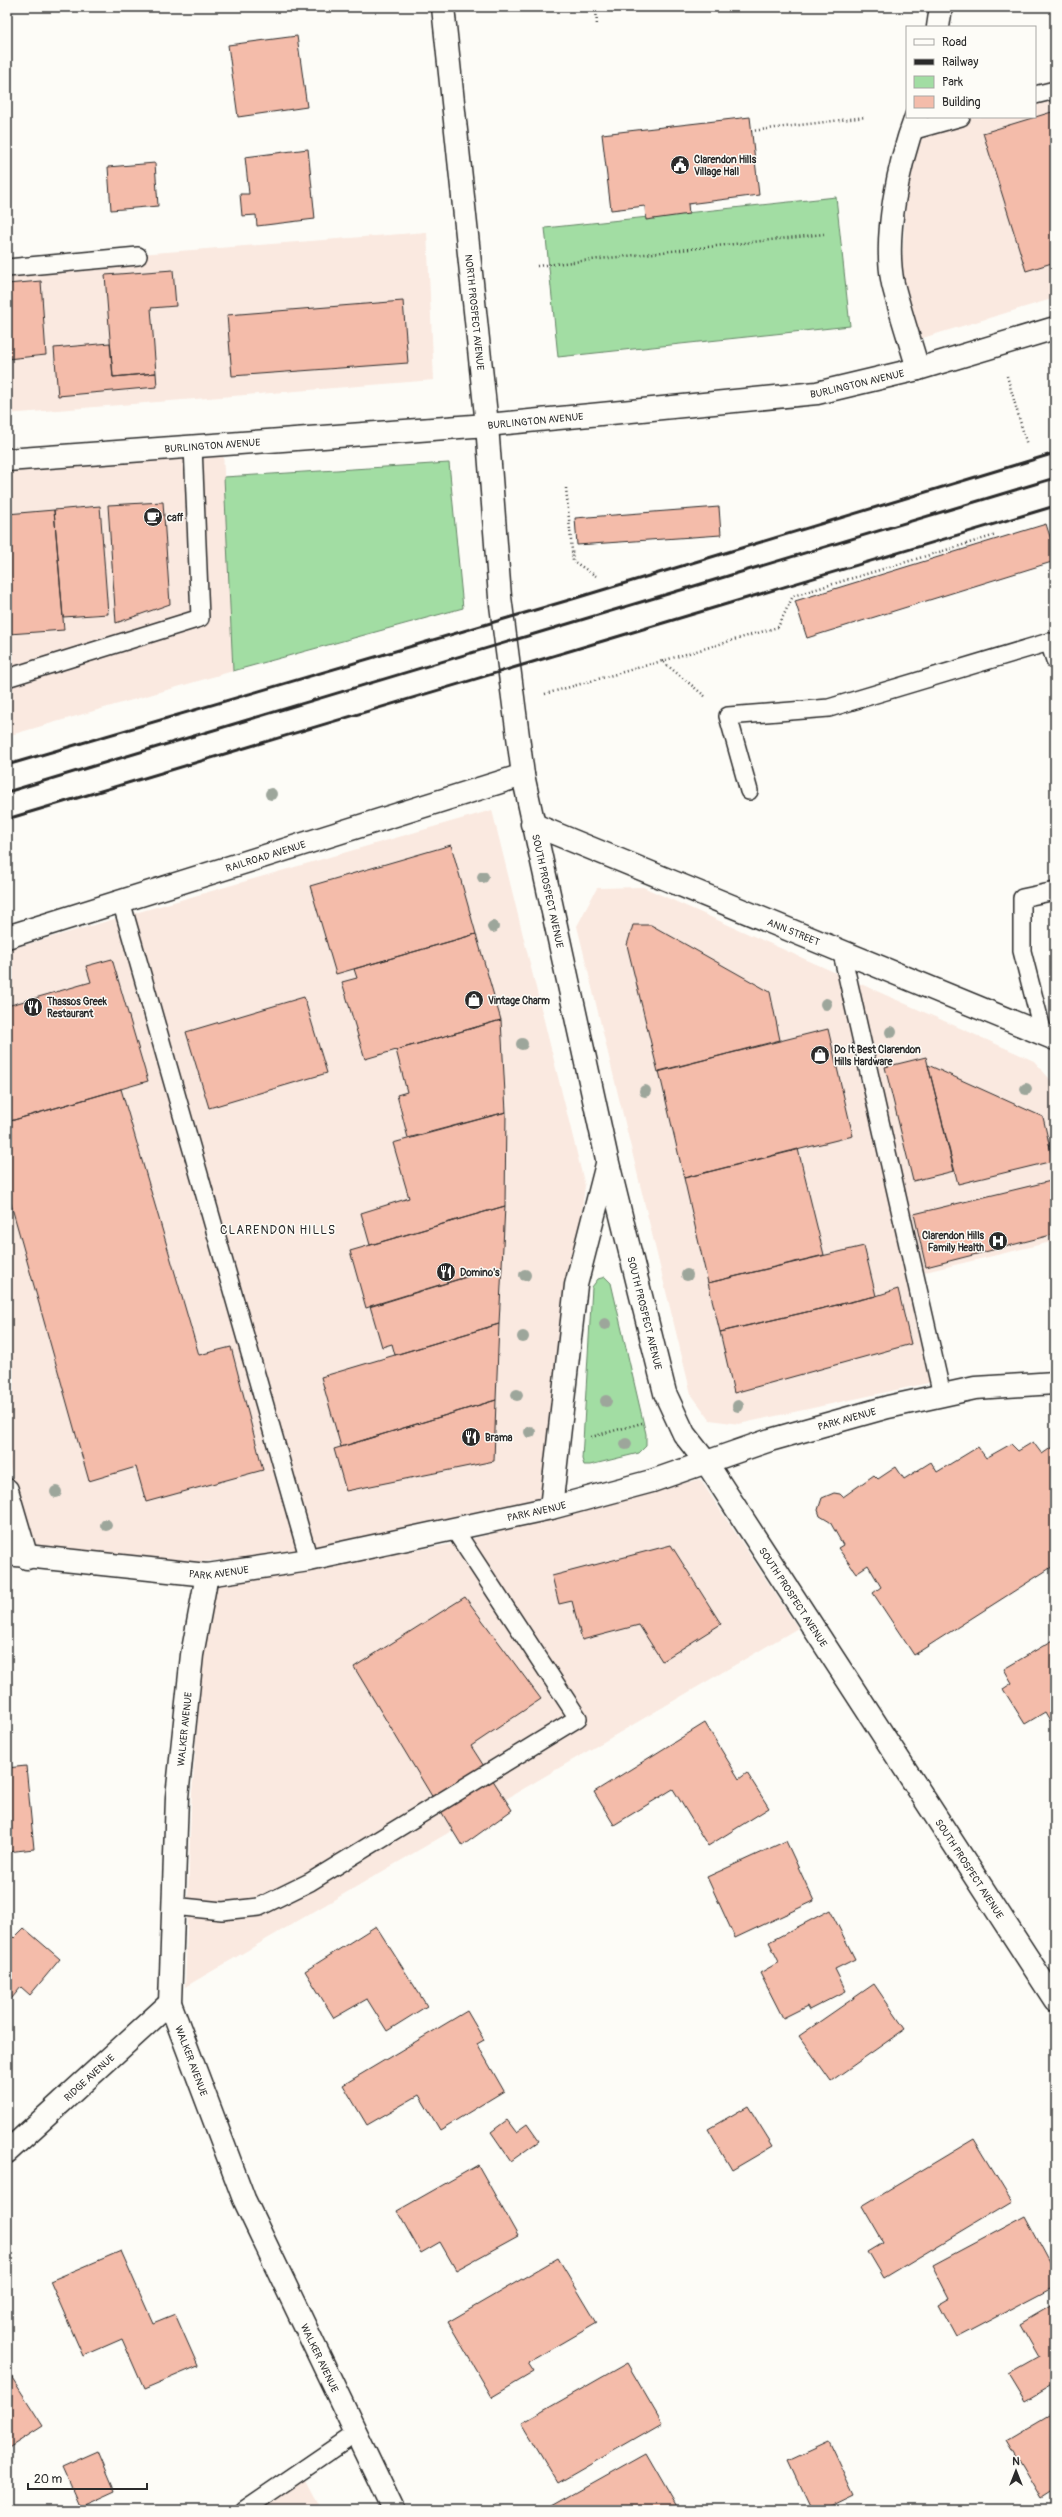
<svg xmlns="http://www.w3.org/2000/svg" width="1062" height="2517" font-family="Pangolin,sans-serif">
  <rect width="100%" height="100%" fill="#fdfcf7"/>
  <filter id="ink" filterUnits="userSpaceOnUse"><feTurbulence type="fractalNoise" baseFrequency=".025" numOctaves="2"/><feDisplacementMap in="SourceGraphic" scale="8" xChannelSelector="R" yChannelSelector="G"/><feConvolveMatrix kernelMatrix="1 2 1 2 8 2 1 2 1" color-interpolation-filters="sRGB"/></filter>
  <g filter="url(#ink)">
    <path fill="#fae9e0" d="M1055,79V298L916,340L901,281L907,186L926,118L1035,117V85Z
      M427,232L434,380L7,414V271L88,258Z
      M223,450L233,671L7,736V466Z
      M492,810L585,1186L544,1497L299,1553L200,1562L33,1549L7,1457V950Z
      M643,887L1034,1061L1055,1085V1241L921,1273L947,1379L739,1424L710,1420L691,1394L577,926L597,888Z
      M700,1479L798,1628L185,1987L191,1805L208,1586L452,1544Z
      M297,2465L321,2510H237Z"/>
    <path fill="#a2dda3" stroke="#668467" d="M836,197L850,326L558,357L545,228Z
      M449,463L463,608L233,671L224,477Z
      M605,1277L611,1283L646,1434V1446L639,1453L590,1465H584L582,1459L592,1287L598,1279Z"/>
    <path fill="#f4bcaa" stroke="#2b2b2b" d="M297,36L307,107L238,117L228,45Z
      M1055,111V262L1026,271L983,133Z
      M750,117L759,195L688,204L689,214L646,220L645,206L611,210L602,134Z
      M308,149L315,219L257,226L256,215L242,216L240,194H249L245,157Z
      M155,163L158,206L111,210L108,167Z
      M173,270L176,306L151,308L156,373L113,377L105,275Z
      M41,281L46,355L7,359V284Z
      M403,301L408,363L232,376L227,315Z
      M110,343L113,377L156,373L157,387L58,396L54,348Z
      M163,502L170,604L116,623L108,505Z
      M100,506L108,614L63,617L54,510Z
      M719,507L721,535L577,545L575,518Z
      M54,510L64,630L9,634L7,514Z
      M1046,524L1055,552V561L807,638L795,601Z
      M451,845L476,934L336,974L310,886Z
      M633,925H651L770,992L780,1040L658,1072L627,945Z
      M476,934L501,1020L365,1059L342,982L357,978L354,969Z
      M112,959L148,1081L7,1122V1006L91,982L86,966Z
      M304,997L327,1073L209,1108L186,1032Z
      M501,1020L506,1112L408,1138L397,1095L407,1092L396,1050Z
      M828,1029L853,1136L684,1178L659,1071Z
      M926,1057L954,1171L913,1181L885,1067Z
      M928,1065L1043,1117L1053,1161L958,1184Z
      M121,1089L199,1355L231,1347L263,1470L146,1502L136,1467L89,1481L7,1190V1122Z
      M506,1112L505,1206L370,1245L361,1213L409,1198L393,1143Z
      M1055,1142V1169L1049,1143Z
      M798,1149L824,1255L708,1283L684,1178Z
      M1055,1180V1234L926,1267L914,1214Z
      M505,1206L502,1266L366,1308L350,1251Z
      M864,1246L876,1296L720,1332L708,1283Z
      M502,1266L499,1324L395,1355L392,1344L382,1347L370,1306Z
      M898,1289L911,1344L734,1393L720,1332L876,1296Z
      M499,1324L496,1400L341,1447L321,1377Z
      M496,1400L494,1461L346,1491L334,1449Z
      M1033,1442L1042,1454L1055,1445V1565L914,1655L873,1593L881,1587L868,1565L856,1573L838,1548L843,1545L830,1522L820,1516L818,1510L822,1498L834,1493L840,1494L843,1497L874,1475L878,1479L896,1467L904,1479L931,1462L937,1472L978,1447L986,1458L1011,1444L1018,1451Z
      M671,1545L721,1624L662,1661L639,1625L582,1640L572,1601L559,1604L552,1576Z
      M465,1597L541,1699L471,1746L512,1810L462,1846L354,1667Z
      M1055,1639V1729L1045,1712L1025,1724L1003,1689L1012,1683L1004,1669Z
      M705,1723L739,1779L747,1773L769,1808L708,1846L673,1789L614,1825L594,1792Z
      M26,1766L34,1849L7,1852V1768Z
      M786,1841L814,1901L735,1938L707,1877Z
      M830,1910L855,1959L835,1969L846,1991L809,2010L807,2006L783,2018L760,1973L779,1962L769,1942Z
      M376,1926L427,2006L387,2031L367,1999L334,2018L305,1971Z
      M24,1928L60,1959L30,1995L21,1987L7,2004V1931L14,1938Z
      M874,1984L905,2029L831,2081L799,2036Z
      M467,2011L484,2040L477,2044L504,2091L440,2130L419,2095L367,2125L343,2085Z
      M748,2106L773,2146L732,2170L708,2129Z
      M507,2120L516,2132L527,2124L539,2141L511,2161L491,2132Z
      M974,2139L1012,2201L884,2278L868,2251L883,2242L862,2206Z
      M478,2165L518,2236L456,2270L440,2242L421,2253L397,2211Z
      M1025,2216L1055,2272V2286L956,2338L938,2305L950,2298L933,2265Z
      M121,2251L153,2323L175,2314L198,2366L144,2389L122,2339L83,2356L50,2281Z
      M558,2258L597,2323L528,2363L534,2372L492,2397L448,2322Z
      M1055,2303V2384L1025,2402L1008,2374L1040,2356L1021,2323Z
      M627,2363L662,2423L558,2483L522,2423Z
      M7,2370L43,2426L7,2449Z
      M1055,2411V2490L1041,2499L1006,2440Z
      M829,2442L854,2495L823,2510H811L788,2461Z
      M98,2451L115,2491L80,2507L62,2467Z
      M646,2453L679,2510H544Z"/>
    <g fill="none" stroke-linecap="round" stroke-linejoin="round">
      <g stroke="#2b2b2b" stroke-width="20">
        <path id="service" d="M1035,95L1055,90
          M911,131L961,117
          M7,268L138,256
          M7,678L200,618L193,446
          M749,791L728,716L829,708L1049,642L1055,660
          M121,901L309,1560
          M841,949L942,1395
          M1043,1033L1022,951V898L1055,891
          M173,1906L222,1911L259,1907L310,1882L578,1718L454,1529
          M244,2510L355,2434"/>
      </g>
      <g stroke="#2b2b2b" stroke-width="25">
        <g id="minor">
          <path id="s1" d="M443,7L487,425L500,597L523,775L607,1159L665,1393L684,1434L706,1462L1055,2000"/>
          <path d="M938,27L941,7"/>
          <path d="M916,117C899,162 883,236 893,284C900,312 910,341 918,369"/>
          <path id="s2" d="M7,460L487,425L817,393L918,369L1055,328"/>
          <path id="s3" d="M532,824L1055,1039"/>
          <path id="s4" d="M7,937L523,775"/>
          <path d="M7,1490L27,1558"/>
          <path d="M551,1508L576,1285L607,1164"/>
          <path id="s5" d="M7,1554L207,1575L309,1560L551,1508L652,1481L770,1440L888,1407L975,1388L1055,1383"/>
          <path id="s6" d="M207,1575L192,1655L177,1797L170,2003L244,2199L393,2510"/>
          <path id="s7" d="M7,2152L170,2003"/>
        </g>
      </g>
      <path stroke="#2b2b2b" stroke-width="2.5" stroke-dasharray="1 3" stroke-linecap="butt" d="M596,7L597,26
        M751,131L866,117
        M537,266L824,234
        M1007,376L1027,445
        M566,488L573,561L596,576
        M662,661L778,627L793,596L996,535
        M545,694L662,661L706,697
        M591,1437L642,1423"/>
      <use href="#service" stroke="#fdfcf7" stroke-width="17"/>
      <use href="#minor" stroke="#fdfcf7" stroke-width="22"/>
      <path stroke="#2b2b2b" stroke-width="3" d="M7,765L576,598L1055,453
        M7,792L1055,478
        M7,819L1055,506"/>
    </g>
    <g fill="#9da69b">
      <circle cx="271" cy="794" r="6"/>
      <circle cx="483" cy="877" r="6"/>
      <circle cx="493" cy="927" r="6"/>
      <circle cx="826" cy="1004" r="6"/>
      <circle cx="891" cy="1032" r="6"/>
      <circle cx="522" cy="1044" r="6"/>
      <circle cx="1026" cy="1089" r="6"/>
      <circle cx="645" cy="1091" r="6"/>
      <circle cx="525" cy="1275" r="6"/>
      <circle cx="687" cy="1275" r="6"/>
      <circle cx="605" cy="1324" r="6"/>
      <circle cx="523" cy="1337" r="6"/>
      <circle cx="517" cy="1395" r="6"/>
      <circle cx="606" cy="1401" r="6"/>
      <circle cx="738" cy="1406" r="6"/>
      <circle cx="530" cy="1432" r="6"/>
      <circle cx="626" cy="1444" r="6"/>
      <circle cx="56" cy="1492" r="6"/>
      <circle cx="106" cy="1525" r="6"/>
    </g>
  </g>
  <defs>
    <g id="civic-disc" transform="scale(1)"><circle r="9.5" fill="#2b2b2b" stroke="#fdfcf7"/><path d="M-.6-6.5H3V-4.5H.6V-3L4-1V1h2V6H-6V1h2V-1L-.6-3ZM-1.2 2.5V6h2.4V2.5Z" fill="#fff"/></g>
    <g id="cafe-disc" transform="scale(1)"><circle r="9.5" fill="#2b2b2b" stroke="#fdfcf7"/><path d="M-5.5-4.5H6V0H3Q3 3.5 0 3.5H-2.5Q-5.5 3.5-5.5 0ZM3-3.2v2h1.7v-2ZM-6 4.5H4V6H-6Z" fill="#fff"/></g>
    <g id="shop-disc" transform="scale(1)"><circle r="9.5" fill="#2b2b2b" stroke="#fdfcf7"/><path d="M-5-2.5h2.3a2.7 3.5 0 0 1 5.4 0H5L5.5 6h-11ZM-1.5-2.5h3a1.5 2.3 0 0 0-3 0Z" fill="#fff"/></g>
    <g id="restaurant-disc" transform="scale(1)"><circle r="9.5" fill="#2b2b2b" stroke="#fdfcf7"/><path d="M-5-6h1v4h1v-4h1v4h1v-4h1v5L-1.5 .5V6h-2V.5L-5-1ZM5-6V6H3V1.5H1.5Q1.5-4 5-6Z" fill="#fff"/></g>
    <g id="hospital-disc" transform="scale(1)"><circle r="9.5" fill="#2b2b2b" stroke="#fdfcf7"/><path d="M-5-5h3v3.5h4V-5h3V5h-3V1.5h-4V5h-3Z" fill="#fff"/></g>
  </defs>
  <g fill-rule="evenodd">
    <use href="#civic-disc" x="680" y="165"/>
    <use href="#cafe-disc" x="153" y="517"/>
    <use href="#shop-disc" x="474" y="1000"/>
    <use href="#restaurant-disc" x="33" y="1007"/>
    <use href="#shop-disc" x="820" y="1055"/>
    <use href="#hospital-disc" x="998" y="1241"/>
    <use href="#restaurant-disc" x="446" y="1272"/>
    <use href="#restaurant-disc" x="471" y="1437"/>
  </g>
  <g text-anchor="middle" stroke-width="3" stroke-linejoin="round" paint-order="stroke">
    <g font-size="10" font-weight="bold" fill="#2b2b2b" stroke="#fdfcf7" text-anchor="start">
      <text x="694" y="163">Clarendon Hills<tspan x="694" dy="12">Village Hall</tspan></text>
      <text x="167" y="521">caff</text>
      <text x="488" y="1004">Vintage Charm</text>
      <text x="47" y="1005">Thassos Greek<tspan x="47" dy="12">Restaurant</tspan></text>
      <text x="834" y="1053">Do It Best Clarendon<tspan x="834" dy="12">Hills Hardware</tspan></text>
      <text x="984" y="1239" text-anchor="end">Clarendon Hills<tspan x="984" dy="12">Family Health</tspan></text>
      <text x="460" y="1276">Domino's</text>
      <text x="485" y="1441">Brama</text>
    </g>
    <g font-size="10" fill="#2b2b2b" stroke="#fdfcf7">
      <text dy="4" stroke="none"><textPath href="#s1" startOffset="307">NORTH PROSPECT AVENUE</textPath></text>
      <text dy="4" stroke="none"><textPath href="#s2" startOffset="854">BURLINGTON AVENUE</textPath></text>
      <text dy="4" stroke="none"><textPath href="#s2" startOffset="530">BURLINGTON AVENUE</textPath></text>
      <text dy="4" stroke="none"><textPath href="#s2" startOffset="206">BURLINGTON AVENUE</textPath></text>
      <text dy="4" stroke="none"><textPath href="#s4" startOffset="271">RAILROAD AVENUE</textPath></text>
      <text dy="4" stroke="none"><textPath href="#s1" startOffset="891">SOUTH PROSPECT AVENUE</textPath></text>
      <text dy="4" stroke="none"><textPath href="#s3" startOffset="283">ANN STREET</textPath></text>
      <text dy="4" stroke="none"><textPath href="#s1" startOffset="1324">SOUTH PROSPECT AVENUE</textPath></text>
      <text dy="4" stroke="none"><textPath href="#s5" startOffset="861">PARK AVENUE</textPath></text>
      <text dy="4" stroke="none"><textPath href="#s5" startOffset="537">PARK AVENUE</textPath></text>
      <text dy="4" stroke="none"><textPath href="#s5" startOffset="213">PARK AVENUE</textPath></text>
      <text dy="4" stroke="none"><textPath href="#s1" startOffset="1648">SOUTH PROSPECT AVENUE</textPath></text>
      <text transform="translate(184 1729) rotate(-84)" y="4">WALKER AVENUE</text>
      <text dy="4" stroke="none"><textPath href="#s1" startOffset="1972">SOUTH PROSPECT AVENUE</textPath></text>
      <text dy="4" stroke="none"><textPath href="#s6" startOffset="492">WALKER AVENUE</textPath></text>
      <text dy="4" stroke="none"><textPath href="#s7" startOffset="111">RIDGE AVENUE</textPath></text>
      <text dy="4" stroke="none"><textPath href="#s6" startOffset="816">WALKER AVENUE</textPath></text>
    </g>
    <g font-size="12" letter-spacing="1" fill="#2b2b2b" stroke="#fdfcf7">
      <text x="278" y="1234">CLARENDON HILLS</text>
    </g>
  </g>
  <rect width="1062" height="2517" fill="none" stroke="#fdfcf7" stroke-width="24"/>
  <rect x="12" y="12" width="1038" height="2493" fill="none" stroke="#2b2b2b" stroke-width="1.5" filter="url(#ink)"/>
  <rect x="906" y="26" width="130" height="92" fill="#fdfcf7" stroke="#a9a8a5"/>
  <rect x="914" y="39" width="20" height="6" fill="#fdfcf7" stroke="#a9a8a5"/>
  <text x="942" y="46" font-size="12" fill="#2b2b2b">Road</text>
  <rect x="914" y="59" width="20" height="6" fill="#2b2b2b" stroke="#a9a8a5"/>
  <text x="942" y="66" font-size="12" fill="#2b2b2b">Railway</text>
  <rect x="914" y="76" width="20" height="12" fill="#a2dda3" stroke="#a9a8a5"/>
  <text x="942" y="86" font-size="12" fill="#2b2b2b">Park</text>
  <rect x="914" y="96" width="20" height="12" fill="#f4bcaa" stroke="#a9a8a5"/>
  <text x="942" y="106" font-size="12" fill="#2b2b2b">Building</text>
  <g transform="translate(1016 2471)" stroke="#fdfcf7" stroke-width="3" paint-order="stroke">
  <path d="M0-3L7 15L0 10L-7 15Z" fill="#2b2b2b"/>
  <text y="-6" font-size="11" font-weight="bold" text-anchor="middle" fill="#2b2b2b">N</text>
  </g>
  <path d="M28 2483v6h119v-6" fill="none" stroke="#2b2b2b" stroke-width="2"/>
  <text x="34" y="2483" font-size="12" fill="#2b2b2b" stroke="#fdfcf7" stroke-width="3" paint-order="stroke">20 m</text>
</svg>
